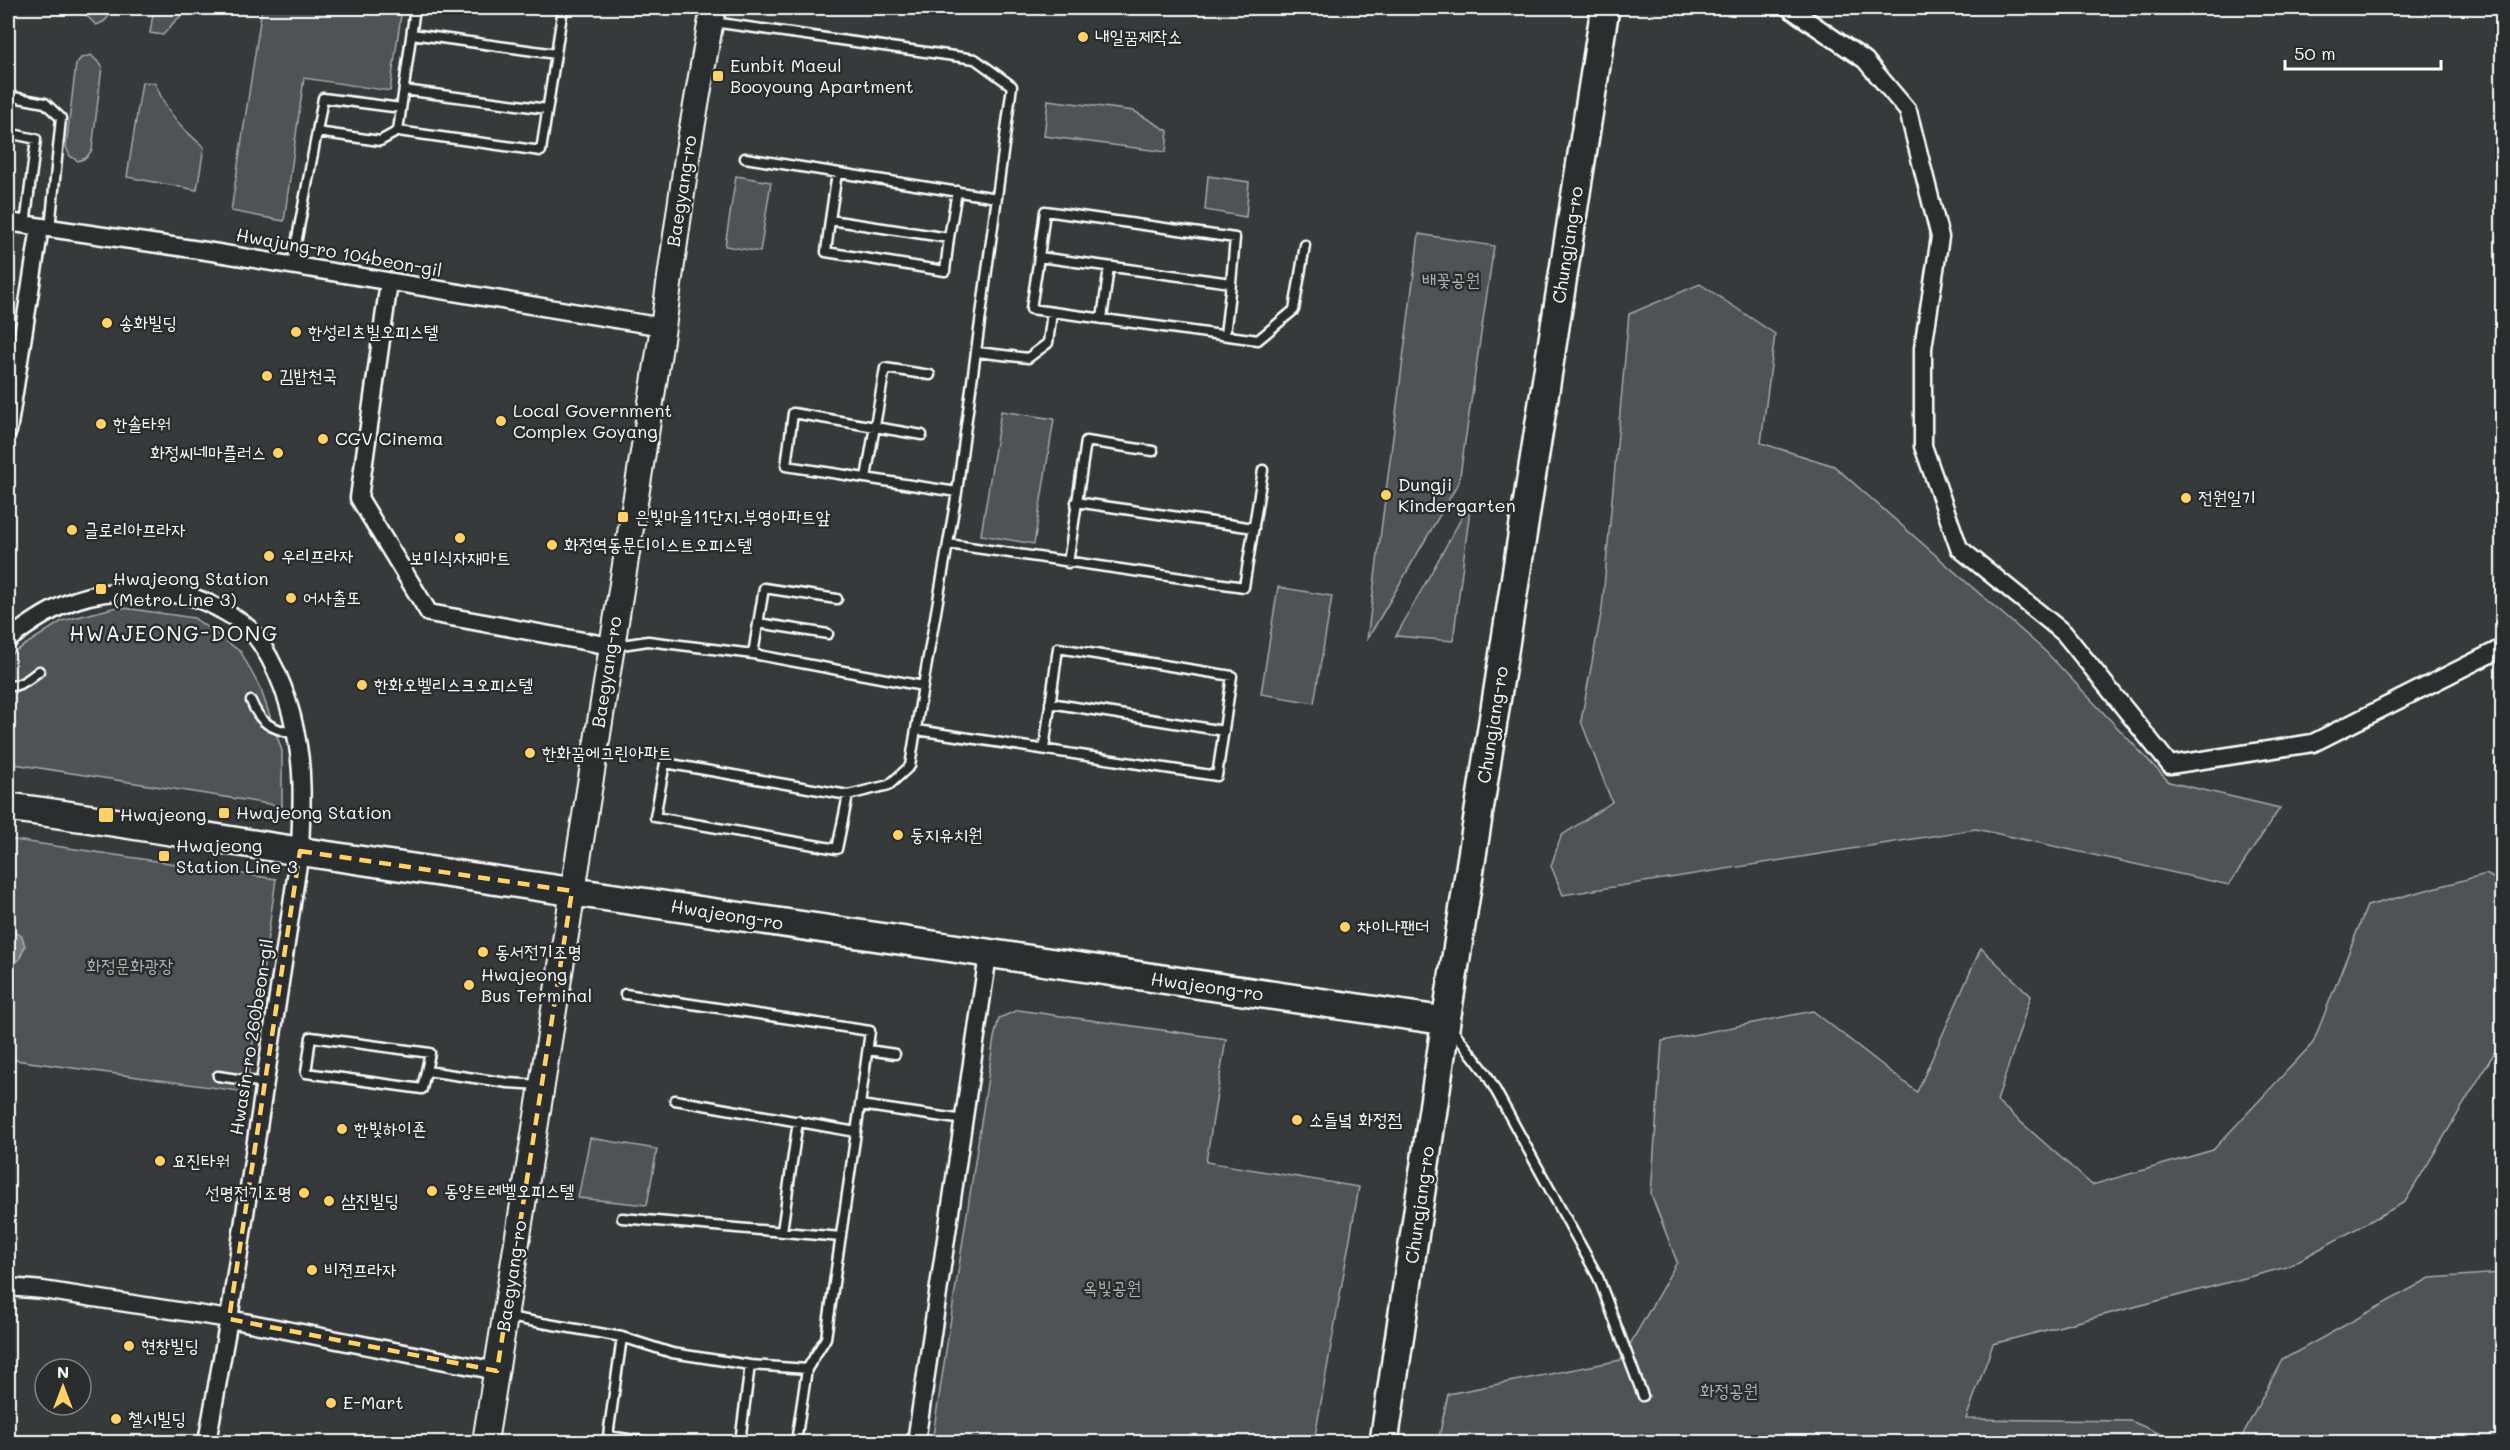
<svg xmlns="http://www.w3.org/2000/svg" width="2510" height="1450" font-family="Mali,'Poor Story',sans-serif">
  <rect width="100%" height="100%" fill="#373a3b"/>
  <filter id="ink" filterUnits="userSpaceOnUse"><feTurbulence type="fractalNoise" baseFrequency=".0167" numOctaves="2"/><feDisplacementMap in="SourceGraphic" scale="12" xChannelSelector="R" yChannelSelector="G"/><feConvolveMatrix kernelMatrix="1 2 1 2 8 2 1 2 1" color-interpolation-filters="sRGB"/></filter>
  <g filter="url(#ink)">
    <path fill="#505354" stroke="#a8a9aa" stroke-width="1.5" d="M84,8H111C110,18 105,22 96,25L86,15Z
      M154,8H191L175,21L163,35L150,33Z
      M262,8H402L390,91L304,78L284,221L231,211Z
      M91,55L102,66L92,150L86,158L78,161L70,156L66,147L76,64L81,58Z
      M142,82L155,83C167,113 180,127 204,147L197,190L127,177Z
      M1048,100L1134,111L1168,131L1166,152L1044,136Z
      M736,176L771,182L760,252L725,246Z
      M1208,176L1249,182L1246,217L1205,210Z
      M1419,234L1494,246L1459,482L1367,640Z
      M1700,284L1775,334L1761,443L1834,466L2046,652L2169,782L2280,808L2229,885L1976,829L1563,895L1551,866L1561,836L1612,802L1581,721L1602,609L1629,314Z
      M1001,411L1054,419L1034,544L981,535Z
      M1471,501L1453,641L1396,636Z
      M1278,587L1332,596L1314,703L1261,694Z
      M117,607L194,618L241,652L261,690L282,751V806L8,763V659L11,654L62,621Z
      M8,839L276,879L246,1092L8,1059Z
      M2486,874L2502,883V1040L2405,1202L2287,1267L1993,1344L1966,1419L2131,1421L2179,1442H1438L1448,1394L1621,1360L1677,1262L1651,1194L1662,1041L1813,1011L1917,1092L1981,948L2031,996L1997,1101L2092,1185L2213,1150L2313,1043L2367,906Z
      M1018,1010L1226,1039L1206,1162L1359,1187L1314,1442H932L994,1038L999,1018Z
      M590,1138L657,1149L647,1205L578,1198Z
      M2502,1273V1442H2239L2282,1360L2430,1278Z"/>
    <path fill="#767879" stroke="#adaeaf" stroke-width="1.5" d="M8,929L22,936L25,946L19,960L8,963Z"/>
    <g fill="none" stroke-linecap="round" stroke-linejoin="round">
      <g stroke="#fff" stroke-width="13">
        <path id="lane" d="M412,34L556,54
          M404,90L547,109
          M8,96L45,103L61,118L50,229
          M398,131L541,151L563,8
          M317,132L323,98L401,108
          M8,133L36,139L25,225
          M745,158L997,198
          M837,173L830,220L949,238L957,191
          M1045,211L1235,238L1231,283L1039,257Z
          M830,220L826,252L945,271L949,238
          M1039,257L1031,309L1258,340L1294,310L1305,245
          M292,265L317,132L380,141L398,131L415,8
          M1102,319L1109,267
          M1225,335L1231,283
          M977,352L1028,358L1048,343L1052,312
          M922,435L793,413L786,466L957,492
          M866,478L885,368L930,375
          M1076,502L1254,528
          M948,544L1244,587L1263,470
          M1068,563L1086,441L1153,451
          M758,623L828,634
          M615,646L648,641L753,654L923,686L957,492L1012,86L975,59L713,22
          M753,654L764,588L837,599
          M8,686C20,687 30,678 39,671
          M251,701C260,724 272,729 296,734
          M1050,703L1224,731
          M917,730L1217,776L1232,676L1058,648L1044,749
          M848,795L837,849L655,817L665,763L848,795L889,785L910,766L923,686
          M625,994L870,1031L860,1105
          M1452,1029L1486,1073L1598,1277L1643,1396
          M311,1037L430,1053L422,1089L306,1073Z
          M868,1050L895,1054
          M427,1071L508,1083L541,1085
          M218,1076L265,1083
          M675,1100L856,1132
          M622,1218L841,1237
          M782,1231L798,1121
          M508,1317L622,1337L672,1353L750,1365L807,1369L826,1338L860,1105L964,1120
          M622,1337L608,1436L649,1442
          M740,1442L750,1365
          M796,1442L807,1369"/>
      </g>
      <g stroke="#fff" stroke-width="21">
        <path id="street" d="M1789,8L1865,60L1908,111L1940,237L1923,348V446L1959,548L2064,633L2170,765L2313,743L2502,648
          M8,222L206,251L663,327
          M389,282L359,498L429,613L611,646
          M8,431L40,227
          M8,640C56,602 96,585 159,593C170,594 184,594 195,598C210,603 243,620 253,633C278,664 292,708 298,746C304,781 301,816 300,851L229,1319L207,1442
          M8,1287L43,1290L229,1319L497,1371
          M916,1442L988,955"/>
      </g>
      <g stroke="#fff" stroke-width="28">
        <path id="secondary" d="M485,1442L663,327L688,151L713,8"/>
      </g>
      <g stroke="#fff" stroke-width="32">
        <path id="primary" d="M8,807C109,820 210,838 311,853C689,908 1067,968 1446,1021
          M1384,1442L1446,1021L1605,8"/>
      </g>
      <use href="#lane" stroke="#2a2d2e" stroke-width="8"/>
      <use href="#street" stroke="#2a2d2e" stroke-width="16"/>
      <use href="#secondary" stroke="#2a2d2e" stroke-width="24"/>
      <use href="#primary" stroke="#2a2d2e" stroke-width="27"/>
    </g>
  </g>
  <path fill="none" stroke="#ffd166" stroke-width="4.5" stroke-dasharray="12 8" stroke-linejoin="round" d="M300,851L572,891L497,1371L229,1319Z"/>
  <g fill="#ffd166" stroke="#2a2d2e" stroke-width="2">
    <circle cx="1083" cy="37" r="6"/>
    <rect x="712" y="70" width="12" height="12" rx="3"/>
    <circle cx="107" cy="323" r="6"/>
    <circle cx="296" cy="332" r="6"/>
    <circle cx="267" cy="376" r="6"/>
    <circle cx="501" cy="421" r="6"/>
    <circle cx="101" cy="424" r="6"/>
    <circle cx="323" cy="439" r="6"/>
    <circle cx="278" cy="453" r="6"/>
    <circle cx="1386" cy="495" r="6"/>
    <circle cx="2186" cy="498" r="6"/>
    <rect x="617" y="511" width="12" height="12" rx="3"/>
    <circle cx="72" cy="530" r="6"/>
    <circle cx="460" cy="538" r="6"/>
    <circle cx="552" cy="545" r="6"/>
    <circle cx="269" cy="556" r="6"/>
    <rect x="95" y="583" width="12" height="12" rx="3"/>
    <circle cx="291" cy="598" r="6"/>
    <circle cx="362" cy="685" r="6"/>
    <circle cx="530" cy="753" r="6"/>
    <rect x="218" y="807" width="12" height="12" rx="3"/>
    <rect x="98" y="807" width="16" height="16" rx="3"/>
    <circle cx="898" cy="835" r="6"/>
    <rect x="158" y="850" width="12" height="12" rx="3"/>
    <circle cx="1345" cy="927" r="6"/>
    <circle cx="483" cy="952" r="6"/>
    <circle cx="469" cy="985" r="6"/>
    <circle cx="1297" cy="1120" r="6"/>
    <circle cx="342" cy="1129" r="6"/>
    <circle cx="160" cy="1161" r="6"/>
    <circle cx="432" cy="1191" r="6"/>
    <circle cx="304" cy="1193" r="6"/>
    <circle cx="329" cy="1201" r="6"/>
    <circle cx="312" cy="1270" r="6"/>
    <circle cx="129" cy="1346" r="6"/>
    <circle cx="331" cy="1403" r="6"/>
    <circle cx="116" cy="1419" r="6"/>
  </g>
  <g text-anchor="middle" stroke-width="5" stroke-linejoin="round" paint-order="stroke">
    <g font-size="18" fill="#fff" stroke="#2a2d2e" text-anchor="start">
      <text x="1095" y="43">내일꿈제작소</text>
      <text x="730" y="72">Eunbit Maeul<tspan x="730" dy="21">Booyoung Apartment</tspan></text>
      <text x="119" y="329">송화빌딩</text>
      <text x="308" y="338">한성리츠빌오피스텔</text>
      <text x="279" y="382">김밥천국</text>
      <text x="513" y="417">Local Government<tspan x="513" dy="21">Complex Goyang</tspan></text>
      <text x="113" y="430">한솔타워</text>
      <text x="335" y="445">CGV Cinema</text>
      <text x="266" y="459" text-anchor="end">화정씨네마플러스</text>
      <text x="1398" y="491">Dungji<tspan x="1398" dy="21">Kindergarten</tspan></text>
      <text x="2198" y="504">전원일기</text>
      <text x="635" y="523">은빛마을11단지.부영아파트앞</text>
      <text x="84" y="536">글로리아프라자</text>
      <text x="564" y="551">화정역동문디이스트오피스텔</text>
      <text x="281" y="562">우리프라자</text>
      <text x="460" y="564" text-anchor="middle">보미식자재마트</text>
      <text x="113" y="585">Hwajeong Station<tspan x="113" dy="21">(Metro Line 3)</tspan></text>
      <text x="303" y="604">어사출또</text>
      <text x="374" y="691">한화오벨리스크오피스텔</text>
      <text x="542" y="759">한화꿈에그린아파트</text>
      <text x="236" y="819">Hwajeong Station</text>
      <text x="120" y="821">Hwajeong</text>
      <text x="910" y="841">둥지유치원</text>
      <text x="176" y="852">Hwajeong<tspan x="176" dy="21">Station Line 3</tspan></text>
      <text x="1357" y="933">차이나팬더</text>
      <text x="495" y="958">동서전기조명</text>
      <text x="481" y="981">Hwajeong<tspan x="481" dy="21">Bus Terminal</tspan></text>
      <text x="1309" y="1126">소들녘 화정점</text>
      <text x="354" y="1135">한빛하이죤</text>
      <text x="172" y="1167">요진타워</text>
      <text x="444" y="1197">동양트레벨오피스텔</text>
      <text x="292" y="1199" text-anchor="end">선명전기조명</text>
      <text x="341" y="1207">삼진빌딩</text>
      <text x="324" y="1276">비젼프라자</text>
      <text x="141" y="1352">현창빌딩</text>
      <text x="343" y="1409">E-Mart</text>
      <text x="128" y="1425">첼시빌딩</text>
    </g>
    <g font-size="18" fill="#fff" stroke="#2a2d2e">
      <text transform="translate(682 191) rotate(-81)" y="6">Baegyang-ro</text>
      <text transform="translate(1568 245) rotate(-81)" y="6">Chungjang-ro</text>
      <text transform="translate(339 253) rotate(10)" y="6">Hwajung-ro 104beon-gil</text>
      <text transform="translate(607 672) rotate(-81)" y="6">Baegyang-ro</text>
      <text transform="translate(1493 725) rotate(-81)" y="6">Chungjang-ro</text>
      <text transform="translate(727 915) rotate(9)" y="6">Hwajeong-ro</text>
      <text transform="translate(1207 987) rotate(8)" y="6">Hwajeong-ro</text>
      <text transform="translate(252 1037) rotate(-81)" y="6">Hwasin-ro 260beon-gil</text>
      <text transform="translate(1420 1205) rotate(-82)" y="6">Chungjang-ro</text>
      <text transform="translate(512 1276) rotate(-81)" y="6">Baegyang-ro</text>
    </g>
    <g font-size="18" fill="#b0b2b2" stroke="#2a2d2e">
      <text x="1451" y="286">배꽃공원</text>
      <text x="130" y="972">화정문화광장</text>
      <text x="1112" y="1294">옥빛공원</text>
      <text x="1729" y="1397">화정공원</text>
    </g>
    <g font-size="21" letter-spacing="1.5" fill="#fff" stroke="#2a2d2e">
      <text x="174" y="641">HWAJEONG-DONG</text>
    </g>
  </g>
  <rect width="2510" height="1450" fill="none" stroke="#2a2d2e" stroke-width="30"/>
  <rect x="15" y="15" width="2480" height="1420" fill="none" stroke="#fff" stroke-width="2" filter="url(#ink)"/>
  <g transform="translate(63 1387)"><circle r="28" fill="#2a2d2e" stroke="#7f8182" stroke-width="1.5"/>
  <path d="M0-4.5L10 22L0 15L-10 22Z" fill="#ffd166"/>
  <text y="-9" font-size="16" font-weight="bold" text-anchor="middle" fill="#ffffff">N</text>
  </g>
  <path d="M2285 60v9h156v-9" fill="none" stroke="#ffffff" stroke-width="3"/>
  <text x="2294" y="60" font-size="18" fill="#ffffff" stroke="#2a2d2e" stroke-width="4.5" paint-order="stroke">50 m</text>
</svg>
